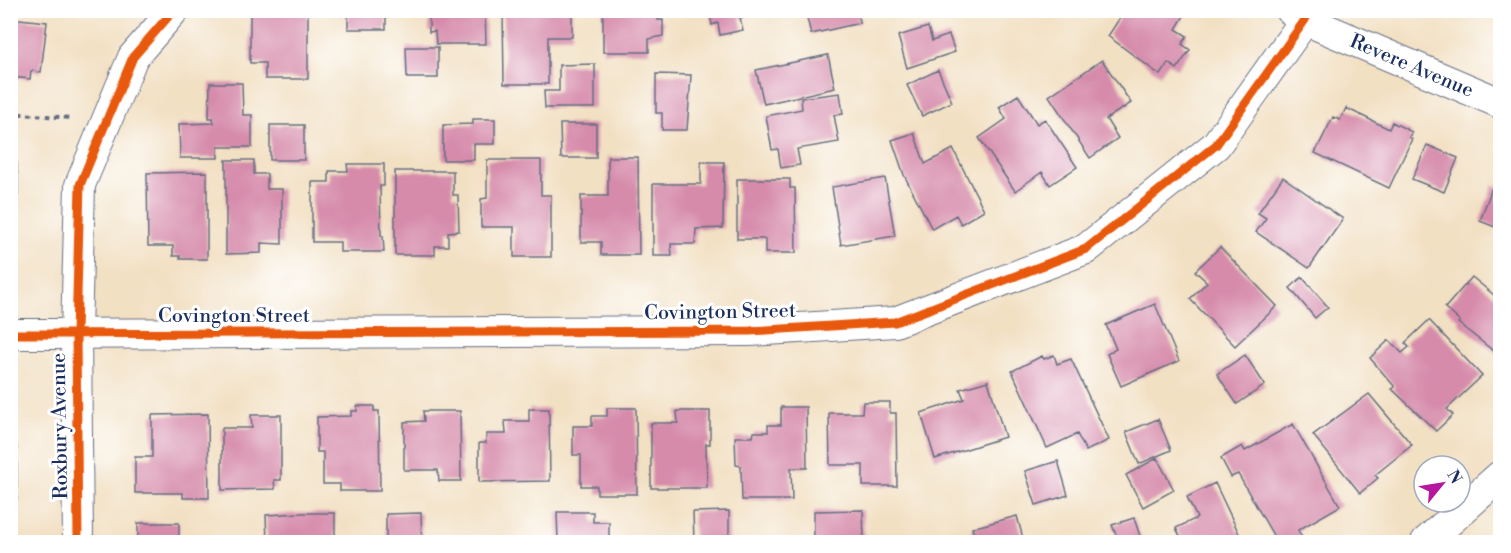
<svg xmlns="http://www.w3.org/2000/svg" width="1511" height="553" font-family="'Libre Bodoni',serif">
  <rect width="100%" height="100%" fill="#fff"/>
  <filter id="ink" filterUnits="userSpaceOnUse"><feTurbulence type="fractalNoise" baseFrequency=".0167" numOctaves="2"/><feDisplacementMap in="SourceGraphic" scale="12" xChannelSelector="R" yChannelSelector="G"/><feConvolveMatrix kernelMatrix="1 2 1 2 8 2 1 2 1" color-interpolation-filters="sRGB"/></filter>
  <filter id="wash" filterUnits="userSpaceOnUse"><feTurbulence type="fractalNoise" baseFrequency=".008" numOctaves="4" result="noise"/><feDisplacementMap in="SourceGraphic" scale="24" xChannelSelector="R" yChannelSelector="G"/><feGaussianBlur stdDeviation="1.35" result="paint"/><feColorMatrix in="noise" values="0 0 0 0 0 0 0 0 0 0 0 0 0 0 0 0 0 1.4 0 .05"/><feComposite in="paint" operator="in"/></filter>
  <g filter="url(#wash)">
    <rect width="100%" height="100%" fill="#f2e0c3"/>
    <g id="blocks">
      <path fill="#d68baa" d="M250,10H308V79H265V63H250Z
        M330,10H386V29H348V15L330,14Z
        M429,10H485L486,44H436L435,31L429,32Z
        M503,10H572V37H548V84H504Z
        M603,10H658V20H663V36L649,39V52H603Z
        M709,10H768V11L740,18L743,30L720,35L718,23L712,25Z
        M805,10H872V11L858,15L860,23L811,34Z
        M1125,10H1176L1184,16L1176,29L1187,36L1182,44L1190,50L1177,69L1168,63L1160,75L1108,36Z
        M10,18L47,22L41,72L31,71L30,79L10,77Z
        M928,27L932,41L949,35L955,52L907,68L898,36Z
        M406,47H438V78H407Z
        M828,55L835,88L764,104L756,70Z
        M1102,60L1131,103L1106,119L1118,138L1090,158L1049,96Z
        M595,64V108H545L544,91H559V65Z
        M938,70L952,102L922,116L907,85Z
        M656,74L691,75L687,130H662V113H656Z
        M210,83H242L243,115H252V147H218V158H180L179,124L214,123L213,118H209Z
        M840,93L843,114L834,115L839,142L797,149L800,165L781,168L778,149L772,150L766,116L802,109L801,98Z
        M1018,95L1037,124L1045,119L1077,167L1050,185L1042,172L1015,191L979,138L1006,119L999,107Z
        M1346,108L1389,129L1392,122L1412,132L1409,137L1412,139L1389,188L1315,153L1333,117L1340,120Z
        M473,119H495V144H474V160H443V125L473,124Z
        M560,124H596V158H561Z
        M270,125H304V160H270Z
        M914,133L925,164L953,149L984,210L961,224L956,215L932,229L904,175L892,140Z
        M1427,145L1458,158L1444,192L1412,179Z
        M608,157H638L639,255H601V242H581V196H608Z
        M226,160H254V174H267V189H282V244L261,243V253L226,254Z
        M487,160H541V195H551V257H514V227H481V199L487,198Z
        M701,162H724L723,228L696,229L695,244H671L672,256H653V184H701Z
        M10,163H17L18,195H10Z
        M347,164H384V186H380L381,236H383L384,252H340V242H312V182H329V171H348Z
        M395,171H453V195H458L459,231L448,232V246H435V255H395Z
        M207,172V259H180V256H173V246H148L147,173Z
        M1283,177L1343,219L1309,268L1256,232L1266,218L1258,213Z
        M885,178L895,236L841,245L832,187Z
        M737,179H790V188H795L796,253H765V239H737Z
        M1493,185L1500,188V229L1480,221Z
        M10,230H16L17,259L10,260Z
        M1220,247L1277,306L1235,346L1190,299L1207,282L1195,271Z
        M1302,277L1328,307L1315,318L1290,288Z
        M1472,277L1494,295L1500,288V356L1458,323L1460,321L1445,308Z
        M1155,304L1179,361L1121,386L1107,354L1116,349L1106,325Z
        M1429,320L1482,376L1447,409L1453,415L1436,431L1392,389L1395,387L1370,358L1389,340L1402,353L1409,347L1405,343Z
        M1054,355L1057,364L1071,359L1109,440L1086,451L1077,434L1047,448L1012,371L1042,356L1044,359Z
        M1245,355L1265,385L1237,404L1217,374Z
        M988,381L1005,437L935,459L921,413L964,399L960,389Z
        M1369,394L1412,445L1375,475L1378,478L1360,493L1313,435Z
        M863,402H890V413H896L897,486H863V465H830L829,413H862Z
        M357,406H374V411H379L380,491H340V484H323V452H317V417L351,416V411H357Z
        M781,407H806L807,468H791L792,500H742L741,466L736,465L735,437H753L754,432H768V425H781Z
        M607,408H636L637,494H597V486H581V455H573V426H592V416H607Z
        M529,409H549L550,481L479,482V443H486V434H506L505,421H529Z
        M423,411H460L461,481H439L438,470H404V422L424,421Z
        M677,411H710V444H706L707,488H651V423H678Z
        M208,414L209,498H183V493H135V457H152V415Z
        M251,415H281V480H274L275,489L222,490V428H252Z
        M1158,419L1171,450L1139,464L1126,432Z
        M1293,424L1340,506L1298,530L1302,538L1294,542H1277L1238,474L1231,477L1221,458L1242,446L1245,451Z
        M10,447H17V500H10Z
        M1157,458L1174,490L1143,507L1126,475Z
        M1058,461L1068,495L1036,505L1025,471Z
        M1215,483L1243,542H1183L1176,528L1197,518L1187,497Z
        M863,510L864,542H814V511Z
        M729,511V542H694L693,512Z
        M557,512H593V522H609V542H558Z
        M302,513H335V542H267L266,515Z
        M421,513L422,542H386V514Z
        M1017,516L1024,542H976L972,528Z
        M1134,518L1142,542H1113L1111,539L1117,537L1112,525Z
        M138,523H179V542H138Z"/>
    </g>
  </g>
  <g filter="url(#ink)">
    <use href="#blocks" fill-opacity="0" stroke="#666d81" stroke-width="1.5"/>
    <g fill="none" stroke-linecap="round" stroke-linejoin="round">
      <g stroke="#666d81" stroke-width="32">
        <path id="street" d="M1291,10L1305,20L1500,103
          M10,334L750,331L895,322L1086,249L1216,145L1305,20L1308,10
          M78,542L76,333L80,185L133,57L174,10
          M1426,542L1500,476"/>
      </g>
      <path stroke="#666d81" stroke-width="4" stroke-dasharray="4.5 4.5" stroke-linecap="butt" d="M10,113L70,118"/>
      <use href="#street" stroke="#fff" stroke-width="30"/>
      <g stroke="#fff" stroke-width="13">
        <path id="cycleway" d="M10,334L750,331L895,322L1086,249L1216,145L1305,20L1308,10
          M78,542L76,333L80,185L133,57L174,10"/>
      </g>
      <use href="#cycleway" stroke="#e8590c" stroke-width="9"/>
    </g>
  </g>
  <g text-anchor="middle" stroke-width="6" stroke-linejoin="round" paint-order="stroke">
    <g font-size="20" fill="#1b2f5e" stroke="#fff">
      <text transform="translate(1412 65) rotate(23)" y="7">Revere Avenue</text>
      <text transform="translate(720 311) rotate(-1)" y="7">Covington Street</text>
      <text x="234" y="322">Covington Street</text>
      <text transform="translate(59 426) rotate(-91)" y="7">Roxbury Avenue</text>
    </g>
  </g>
  <rect width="1511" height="553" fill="none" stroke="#fff" stroke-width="36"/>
  <g transform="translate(1442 484) rotate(60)"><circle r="28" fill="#ffffff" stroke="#a4acbf" stroke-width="1.5"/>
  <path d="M0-4.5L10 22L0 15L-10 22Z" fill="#b5179e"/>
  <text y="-9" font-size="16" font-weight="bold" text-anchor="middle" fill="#1b2f5e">N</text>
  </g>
</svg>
